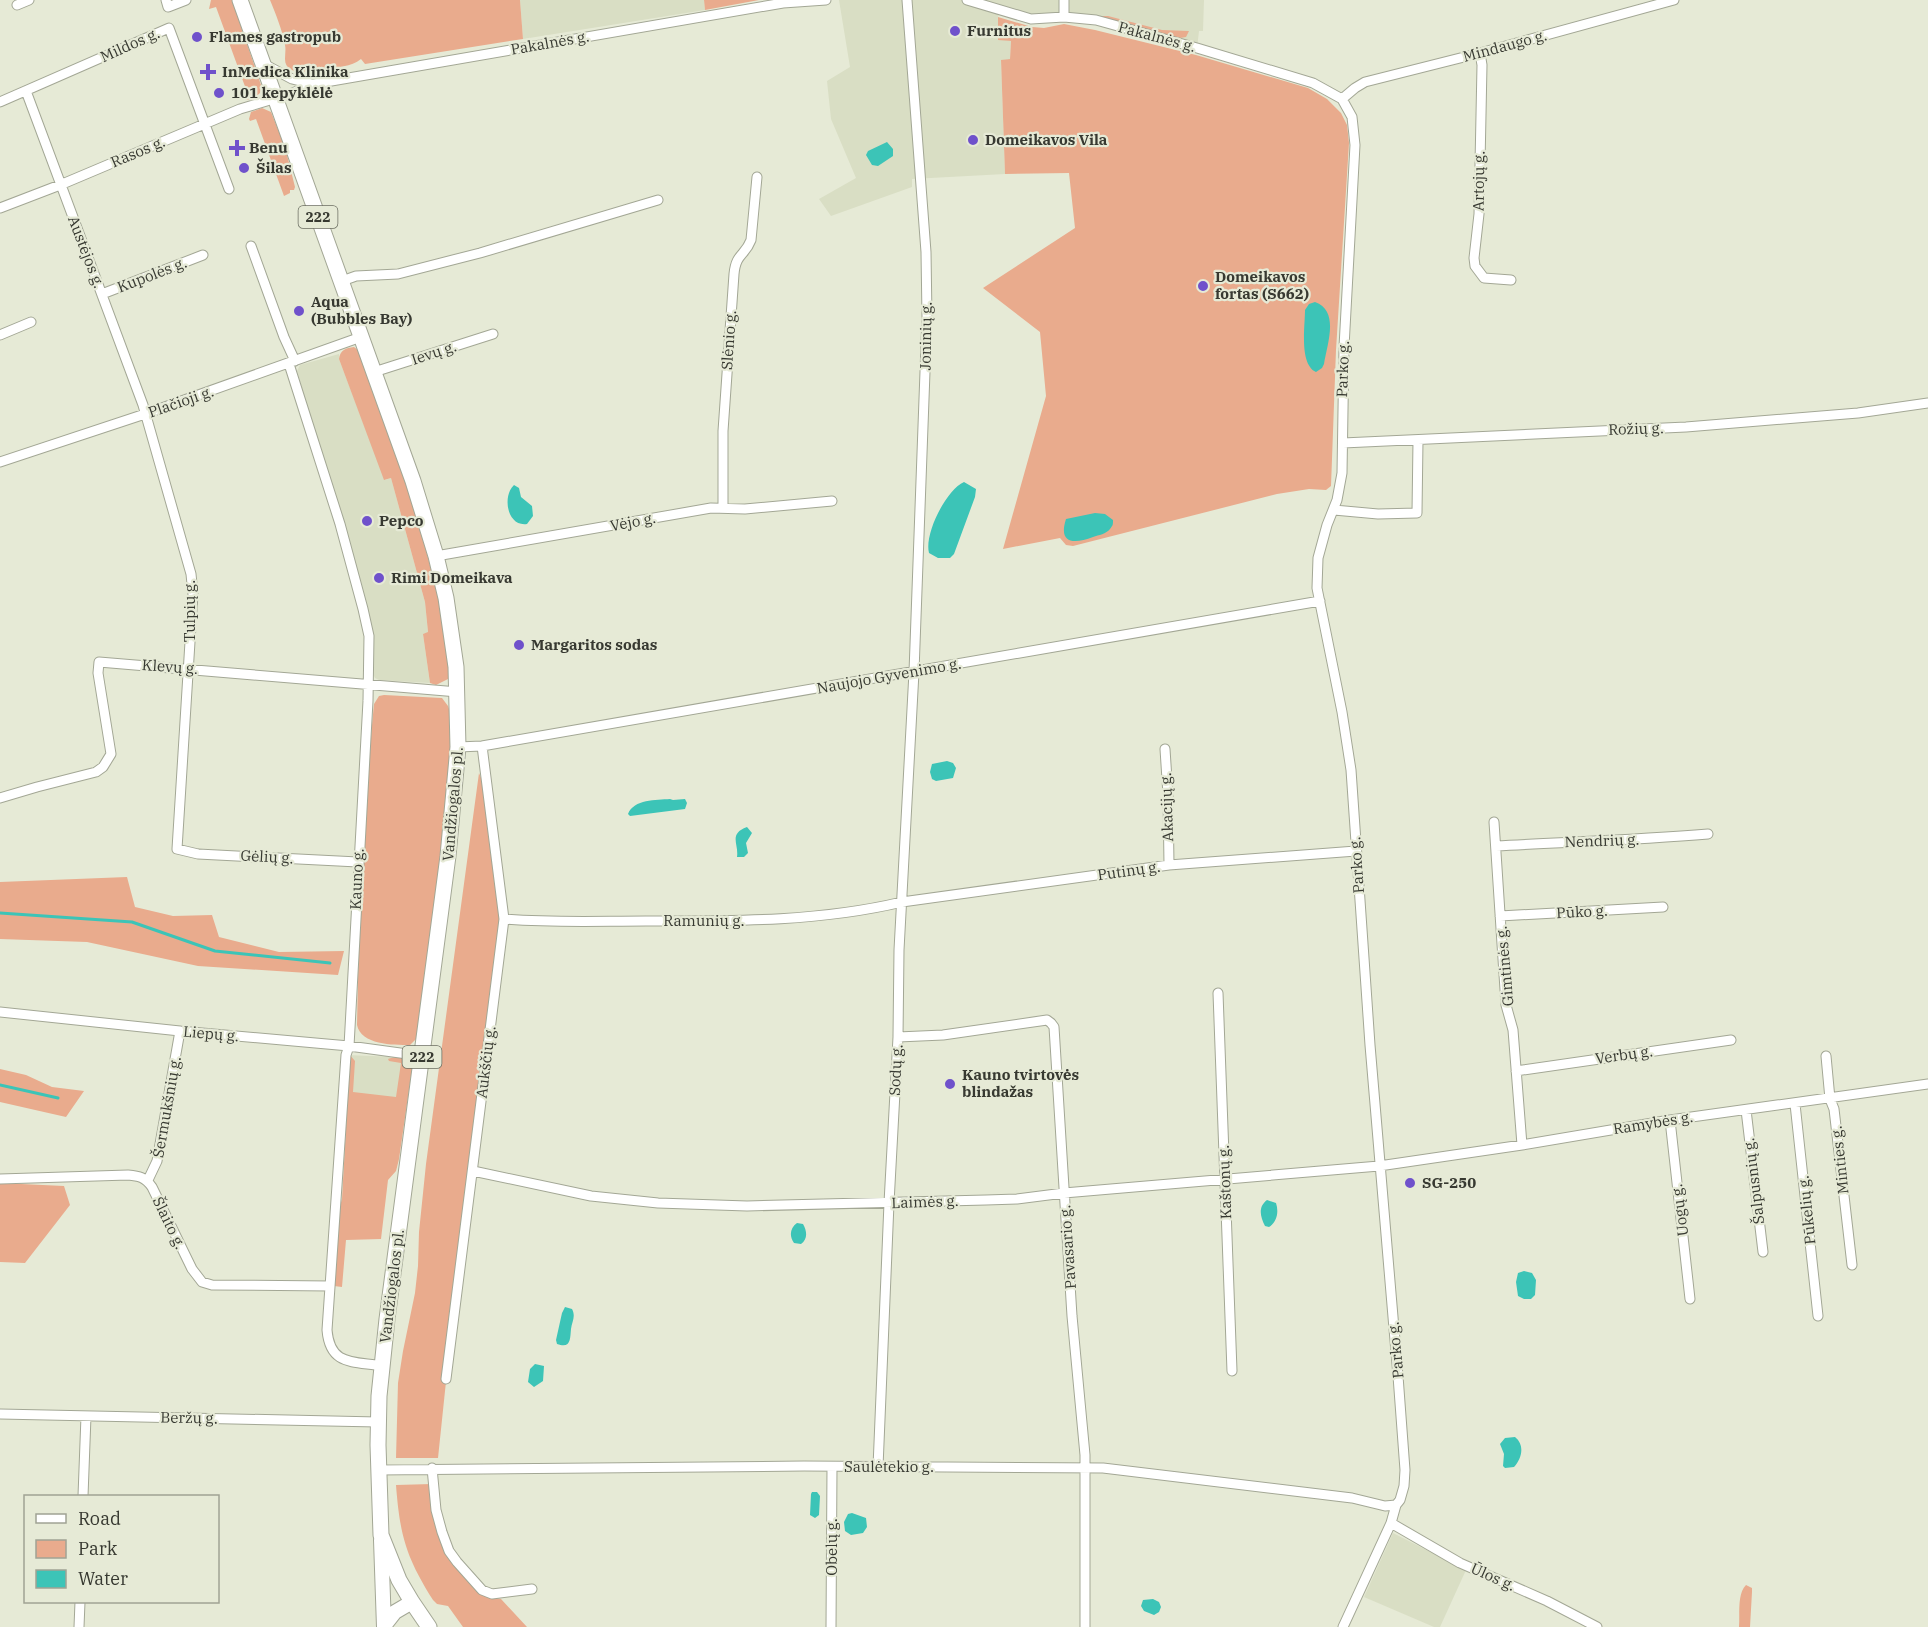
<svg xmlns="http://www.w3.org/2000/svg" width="1928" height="1627" font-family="'IBM Plex Serif',serif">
  <rect width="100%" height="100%" fill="#e6ead6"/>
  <path fill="#d9dec4" d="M520,0H704L705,10L523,39Z
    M839,0H1204L1203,31H1199L1197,48L1096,20L1054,19L1000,11L998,17V39L1011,41L1010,59L1001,61L1005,174L912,179V187L831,216L819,199L856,178L831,119L827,81L850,67Z
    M339,354V359L385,480L391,478L425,602L428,633L423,634L430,683L379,680L375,678L373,674V640L370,622L297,371L300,365Z
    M346,1055L398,1057L412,1060L406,1125L349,1131Z
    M1393,1533L1466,1570L1440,1627H1434L1364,1597Z"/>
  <path fill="#e9ab8d" d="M211,0H232L261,85L260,93L253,99L246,100L242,97L241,95L247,92L216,7L209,9Z
    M270,0H520L523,39L365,64L361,59C351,67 337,67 325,69C314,71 285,78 285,59C285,54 286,50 285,45C282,29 276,15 270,0Z
    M704,0H759L705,10Z
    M1094,16H1108L1162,30L1189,31L1186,37L1180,38Z
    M998,17L1032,27L1044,28L1064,24L1095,30L1196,55L1308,88L1327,99L1341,113L1347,125L1349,143L1336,350L1331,486L1326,490L1309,489L1277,494L1073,546L1066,545L1060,538L1003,549L1046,396L1040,332L983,288L1075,228L1069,173L1005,174L1001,60L1010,59L1011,41L998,40Z
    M262,108L271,112L285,147L295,187L294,190H290V193L284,196L256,119L250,121L249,119L251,112Z
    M354,347L358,350C388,433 420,516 439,602C444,624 451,656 448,679L436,685L430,683L423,634L428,632L425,602L391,478L384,480L339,359C340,350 346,348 354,347Z
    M384,695L442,698L448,706L451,715L450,778L417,1038L410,1045C393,1045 361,1045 357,1025L360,888L372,725L374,704L379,696Z
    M479,773L490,800L504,919L454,1305L438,1458H396L398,1383L403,1351L415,1293L418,1266L419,1232L426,1164Z
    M127,877L135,907L173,916L212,915L219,937L279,952L344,951L338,975L198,966L87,942L0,939V882Z
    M350,1055L355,1061L353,1092L396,1097L401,1063L389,1061L388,1059C395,1056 409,1057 413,1062L399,1159L396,1171L388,1180L381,1239L346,1240L342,1287L334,1286L339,1209L342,1199Z
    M0,1069L26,1075L52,1087L84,1091L66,1117L0,1102Z
    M0,1183L64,1186L70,1205L25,1263L0,1262Z
    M432,1484L449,1551L490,1597L501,1599L527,1627H463L448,1606L437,1604L433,1600C406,1557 400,1536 396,1485Z
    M1746,1585L1752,1588V1592L1750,1627H1739C1740,1614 1737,1594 1746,1585Z"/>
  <path fill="#3cc4b7" d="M887,142L893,149V156L878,166L872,165L866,155L868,151Z
    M1315,302C1340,311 1327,344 1324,364L1322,368L1316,372C1299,364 1305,327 1305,310L1309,304Z
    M964,482L976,489L975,497L954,554L950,558H938L929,553C924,534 946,490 964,482Z
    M514,485L519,488L521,497L532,506L533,516L527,524C507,527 502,496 514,485Z
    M1095,513L1105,514L1113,520C1113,525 1113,525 1110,529C1106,534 1099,535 1093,537C1074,544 1058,544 1066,519Z
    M947,761L953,763L956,768L953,778L936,781L932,779L930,772L932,764Z
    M670,799L673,800L685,799L687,803L685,809L630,816L628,814C634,799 656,800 670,799Z
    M747,827L752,833L746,843L748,853L744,857H737C739,844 728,834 747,827Z
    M1267,1200L1276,1203C1279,1212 1277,1222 1269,1227L1265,1226C1260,1216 1258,1207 1267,1200Z
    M797,1223L803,1224C807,1231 808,1239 801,1244L794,1243C789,1236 790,1228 797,1223Z
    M1524,1271L1532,1273L1536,1280L1535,1295L1531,1299H1524L1518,1296L1516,1282L1518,1273Z
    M565,1307L572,1309C576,1317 572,1321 571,1329C570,1339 571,1349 557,1344L556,1340L562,1313Z
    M535,1364L544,1366L543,1381L534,1387L528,1382L530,1369Z
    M1515,1437C1525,1445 1522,1458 1514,1467L1505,1468L1503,1466L1504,1454L1500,1444L1505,1438Z
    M812,1492H817L820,1496L819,1515L815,1518L810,1515L811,1494Z
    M852,1513L866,1518L867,1527L863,1533L851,1535L845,1531L844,1522L848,1514Z
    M1153,1599L1159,1602L1161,1607L1159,1612L1154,1615L1144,1611L1141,1606L1143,1600Z"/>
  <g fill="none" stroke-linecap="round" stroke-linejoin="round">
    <path stroke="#3cc4b7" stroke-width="3" d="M0,913L132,922L215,951L330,963
      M0,1085L58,1098"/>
    <g stroke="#a3a795" stroke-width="11">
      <path id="street" d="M166,0L168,7L186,0
        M967,0L1031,19L1064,17L1096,20L1197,48L1313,83L1342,99L1352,117L1355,145L1344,347L1342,473L1337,500L1327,525L1318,558L1317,588L1342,712L1351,770L1370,1045L1398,1376L1405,1470L1404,1486L1400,1500L1396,1505L1391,1523L1343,1627
        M17,5L29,0
        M1064,17V0
        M1480,53L1482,65L1479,214L1474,258L1475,266L1484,278L1511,280
        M264,64L292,79L312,84
        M26,91L143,405L191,574L193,594L177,849L198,854L358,862
        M1342,99L1355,88L1365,82L1480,53L1674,0
        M0,102L169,28L229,189
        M0,208L60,185L240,109L290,94L314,84L783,3L826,0
        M251,246L284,337L295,361
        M342,281L356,276L398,274L480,253L658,200
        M102,294L203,255
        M0,335L31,322
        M289,364L340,524L363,609L369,636L368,701L349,1046L346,1055L327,1330C330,1366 353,1361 382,1366
        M374,372L493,334
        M1343,443L1686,427L1858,413L1928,403
        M0,462L145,414L361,337
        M723,508V431L734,274C736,253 745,256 751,240L757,177
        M1334,510L1378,514L1417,513L1418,441
        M436,556L711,508L745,509L832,501
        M458,747L482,746L1320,601
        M1165,749L1168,795L1169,865
        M0,798L37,787L96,772L103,767L111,754L98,673L99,662L458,692
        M1494,822L1506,1005L1513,1030L1522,1145
        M1496,846C1567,842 1637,840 1708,834
        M1500,916L1663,907
        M504,919C551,923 599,921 646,921C732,921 818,922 902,902L1169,865L1356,851
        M1218,993L1232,1371
        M0,1012L180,1031L349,1046L422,1056
        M898,1037L943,1035L1047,1020L1051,1023L1054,1027L1072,1316L1085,1455V1627
        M1826,1056L1830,1099L1834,1109L1852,1265
        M1516,1071L1731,1040
        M1795,1104L1818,1316
        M1746,1110L1763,1252
        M1670,1120L1690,1299
        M473,1171L591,1196L658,1203L747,1206L986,1200L1017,1199L1064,1193L1379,1166L1522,1145L1670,1120L1928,1084
        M0,1179L128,1175C139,1176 145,1177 152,1187L192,1269L202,1282L212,1285L330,1286
        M148,1180L157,1161L180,1031
        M446,1379L504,919L482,746
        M0,1414L378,1422
        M878,1467L889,1203L898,1037L899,950L914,672L927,317L926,252L907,0
        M432,1468L436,1510L442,1532L449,1551L457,1562L482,1590L492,1594L532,1589
        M378,1470L804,1466L1103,1468L1319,1494L1352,1498L1385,1506L1396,1505
        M83,1496L86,1416
        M1391,1523L1460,1563L1547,1601L1597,1627
        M79,1627L80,1602
        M831,1627L832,1467"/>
    </g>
    <g stroke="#a3a795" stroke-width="16">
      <path id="secondary" d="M381,1540L384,1627
        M384,1626L395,1612L412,1602"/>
    </g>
    <g stroke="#a3a795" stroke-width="17">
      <path id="primary" d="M240,0L413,481L436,556L446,598L456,667L458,747L448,856L387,1319L379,1396L378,1445L381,1535L399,1580L412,1602L429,1627"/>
    </g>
    <use href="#street" stroke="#fff" stroke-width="9"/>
    <use href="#secondary" stroke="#fff" stroke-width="14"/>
    <use href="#primary" stroke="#fff" stroke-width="15"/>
  </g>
  <g fill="#6f51cb" stroke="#e6ead6" stroke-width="2">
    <circle cx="955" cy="31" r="6"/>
    <circle cx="197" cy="37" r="6"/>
    <path d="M205 63h6v6h6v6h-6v6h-6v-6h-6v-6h6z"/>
    <circle cx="219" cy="93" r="6"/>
    <circle cx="973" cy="140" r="6"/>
    <path d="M234 139h6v6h6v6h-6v6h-6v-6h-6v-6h6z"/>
    <circle cx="244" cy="168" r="6"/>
    <circle cx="1203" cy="286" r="6"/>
    <circle cx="299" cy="311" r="6"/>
    <circle cx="367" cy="521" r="6"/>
    <circle cx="379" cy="578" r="6"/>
    <circle cx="519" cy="645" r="6"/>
    <circle cx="950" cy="1084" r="6"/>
    <circle cx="1410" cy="1183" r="6"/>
  </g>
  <g text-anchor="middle" stroke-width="4.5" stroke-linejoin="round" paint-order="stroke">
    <g fill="#e6ead6" stroke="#6c6e62" stroke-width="1.5">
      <rect x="298.5" y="206" width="39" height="22" rx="4.5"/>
      <rect x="402.5" y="1046" width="39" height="22" rx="4.5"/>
    </g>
    <g font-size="14" font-weight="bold" fill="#373931">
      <text x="318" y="222">222</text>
      <text x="422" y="1062">222</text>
    </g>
    <g font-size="15" font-weight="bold" fill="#373931" stroke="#e6ead6" text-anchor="start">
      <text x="967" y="36">Furnitus</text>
      <text x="209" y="42">Flames gastropub</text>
      <text x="222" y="77">InMedica Klinika</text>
      <text x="231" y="98">101 kepyklėlė</text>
      <text x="985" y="145">Domeikavos Vila</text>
      <text x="249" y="153">Benu</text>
      <text x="256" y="173">Šilas</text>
      <text x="1215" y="282">Domeikavos<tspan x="1215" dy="17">fortas (S662)</tspan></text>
      <text x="311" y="307">Aqua<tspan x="311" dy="17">(Bubbles Bay)</tspan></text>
      <text x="379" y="526">Pepco</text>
      <text x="391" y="583">Rimi Domeikava</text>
      <text x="531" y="650">Margaritos sodas</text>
      <text x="962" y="1080">Kauno tvirtovės<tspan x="962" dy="17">blindažas</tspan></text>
      <text x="1422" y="1188">SG-250</text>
    </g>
    <g font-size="15" fill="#373931" stroke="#e6ead6">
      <text transform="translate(1157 37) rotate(15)" y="5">Pakalnės g.</text>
      <text transform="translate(550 43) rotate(-10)" y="5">Pakalnės g.</text>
      <text transform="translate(130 45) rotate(-24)" y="5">Mildos g.</text>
      <text transform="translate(1505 46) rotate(-15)" y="5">Mindaugo g.</text>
      <text transform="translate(138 152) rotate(-23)" y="5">Rasos g.</text>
      <text transform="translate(1479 181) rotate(-89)" y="5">Artojų g.</text>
      <text transform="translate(86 252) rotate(69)" y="5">Austėjos g.</text>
      <text transform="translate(152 275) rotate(-21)" y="5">Kupolės g.</text>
      <text transform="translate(926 336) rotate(-89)" y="5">Joninių g.</text>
      <text transform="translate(729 340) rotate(-86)" y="5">Slėnio g.</text>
      <text transform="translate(434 353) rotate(-18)" y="5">Ievų g.</text>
      <text transform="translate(1343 369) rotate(-88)" y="5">Parko g.</text>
      <text transform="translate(181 402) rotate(-19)" y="5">Plačioji g.</text>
      <text transform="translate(1636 429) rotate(-2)" y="5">Rožių g.</text>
      <text transform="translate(633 522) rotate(-11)" y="5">Vėjo g.</text>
      <text transform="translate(190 611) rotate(-90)" y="5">Tulpių g.</text>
      <text transform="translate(170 667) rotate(4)" y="5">Klevų g.</text>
      <text transform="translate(889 676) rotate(-10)" y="5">Naujojo Gyvenimo g.</text>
      <text transform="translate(453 804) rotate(-85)" y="5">Vandžiogalos pl.</text>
      <text transform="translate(1167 807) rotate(-92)" y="5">Akacijų g.</text>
      <text transform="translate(1602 841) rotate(-2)" y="5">Nendrių g.</text>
      <text transform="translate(267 857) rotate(3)" y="5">Gėlių g.</text>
      <text transform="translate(1357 865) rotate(-94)" y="5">Parko g.</text>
      <text transform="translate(1129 871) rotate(-8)" y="5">Putinų g.</text>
      <text transform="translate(357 879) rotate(-87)" y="5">Kauno g.</text>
      <text transform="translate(1582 912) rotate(-3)" y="5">Pūko g.</text>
      <text x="704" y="926">Ramunių g.</text>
      <text transform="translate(1505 966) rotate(-95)" y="5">Gimtinės g.</text>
      <text transform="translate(211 1034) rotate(5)" y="5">Liepų g.</text>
      <text transform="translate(1624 1055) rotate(-8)" y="5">Verbų g.</text>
      <text transform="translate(486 1062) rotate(-83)" y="5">Aukščių g.</text>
      <text transform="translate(896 1070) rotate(-87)" y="5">Sodų g.</text>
      <text transform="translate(167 1107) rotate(-80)" y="5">Šermukšnių g.</text>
      <text transform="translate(1653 1123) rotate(-9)" y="5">Ramybės g.</text>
      <text transform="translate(1840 1160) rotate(-96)" y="5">Minties g.</text>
      <text transform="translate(1754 1181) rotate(-97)" y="5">Šalpusnių g.</text>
      <text transform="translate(1225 1182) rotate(-92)" y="5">Kaštonų g.</text>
      <text transform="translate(925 1202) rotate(-2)" y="5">Laimės g.</text>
      <text transform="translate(1680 1210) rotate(-97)" y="5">Uogų g.</text>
      <text transform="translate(1807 1210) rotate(-96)" y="5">Pūkelių g.</text>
      <text transform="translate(169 1223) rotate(64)" y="5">Šlaito g.</text>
      <text transform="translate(1068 1247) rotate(-94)" y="5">Pavasario g.</text>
      <text transform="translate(392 1286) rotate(-83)" y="5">Vandžiogalos pl.</text>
      <text transform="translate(1396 1350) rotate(-95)" y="5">Parko g.</text>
      <text transform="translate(189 1418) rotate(1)" y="5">Beržų g.</text>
      <text x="889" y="1472">Saulėtekio g.</text>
      <text transform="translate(832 1547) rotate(-90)" y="5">Obelų g.</text>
      <text transform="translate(1493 1577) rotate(24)" y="5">Ūlos g.</text>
    </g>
  </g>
  <rect x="24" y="1495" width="195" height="108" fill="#e6ead6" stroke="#a0a394" stroke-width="1.5"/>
  <rect x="36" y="1514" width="30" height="9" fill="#ffffff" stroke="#a0a394" stroke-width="1.5"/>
  <text x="78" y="1525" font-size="18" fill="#373931">Road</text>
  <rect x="36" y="1540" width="30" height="18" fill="#e9ab8d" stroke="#a0a394" stroke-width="1.5"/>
  <text x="78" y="1555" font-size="18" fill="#373931">Park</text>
  <rect x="36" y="1570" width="30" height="18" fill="#3cc4b7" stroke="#a0a394" stroke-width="1.5"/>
  <text x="78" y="1585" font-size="18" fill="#373931">Water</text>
</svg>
